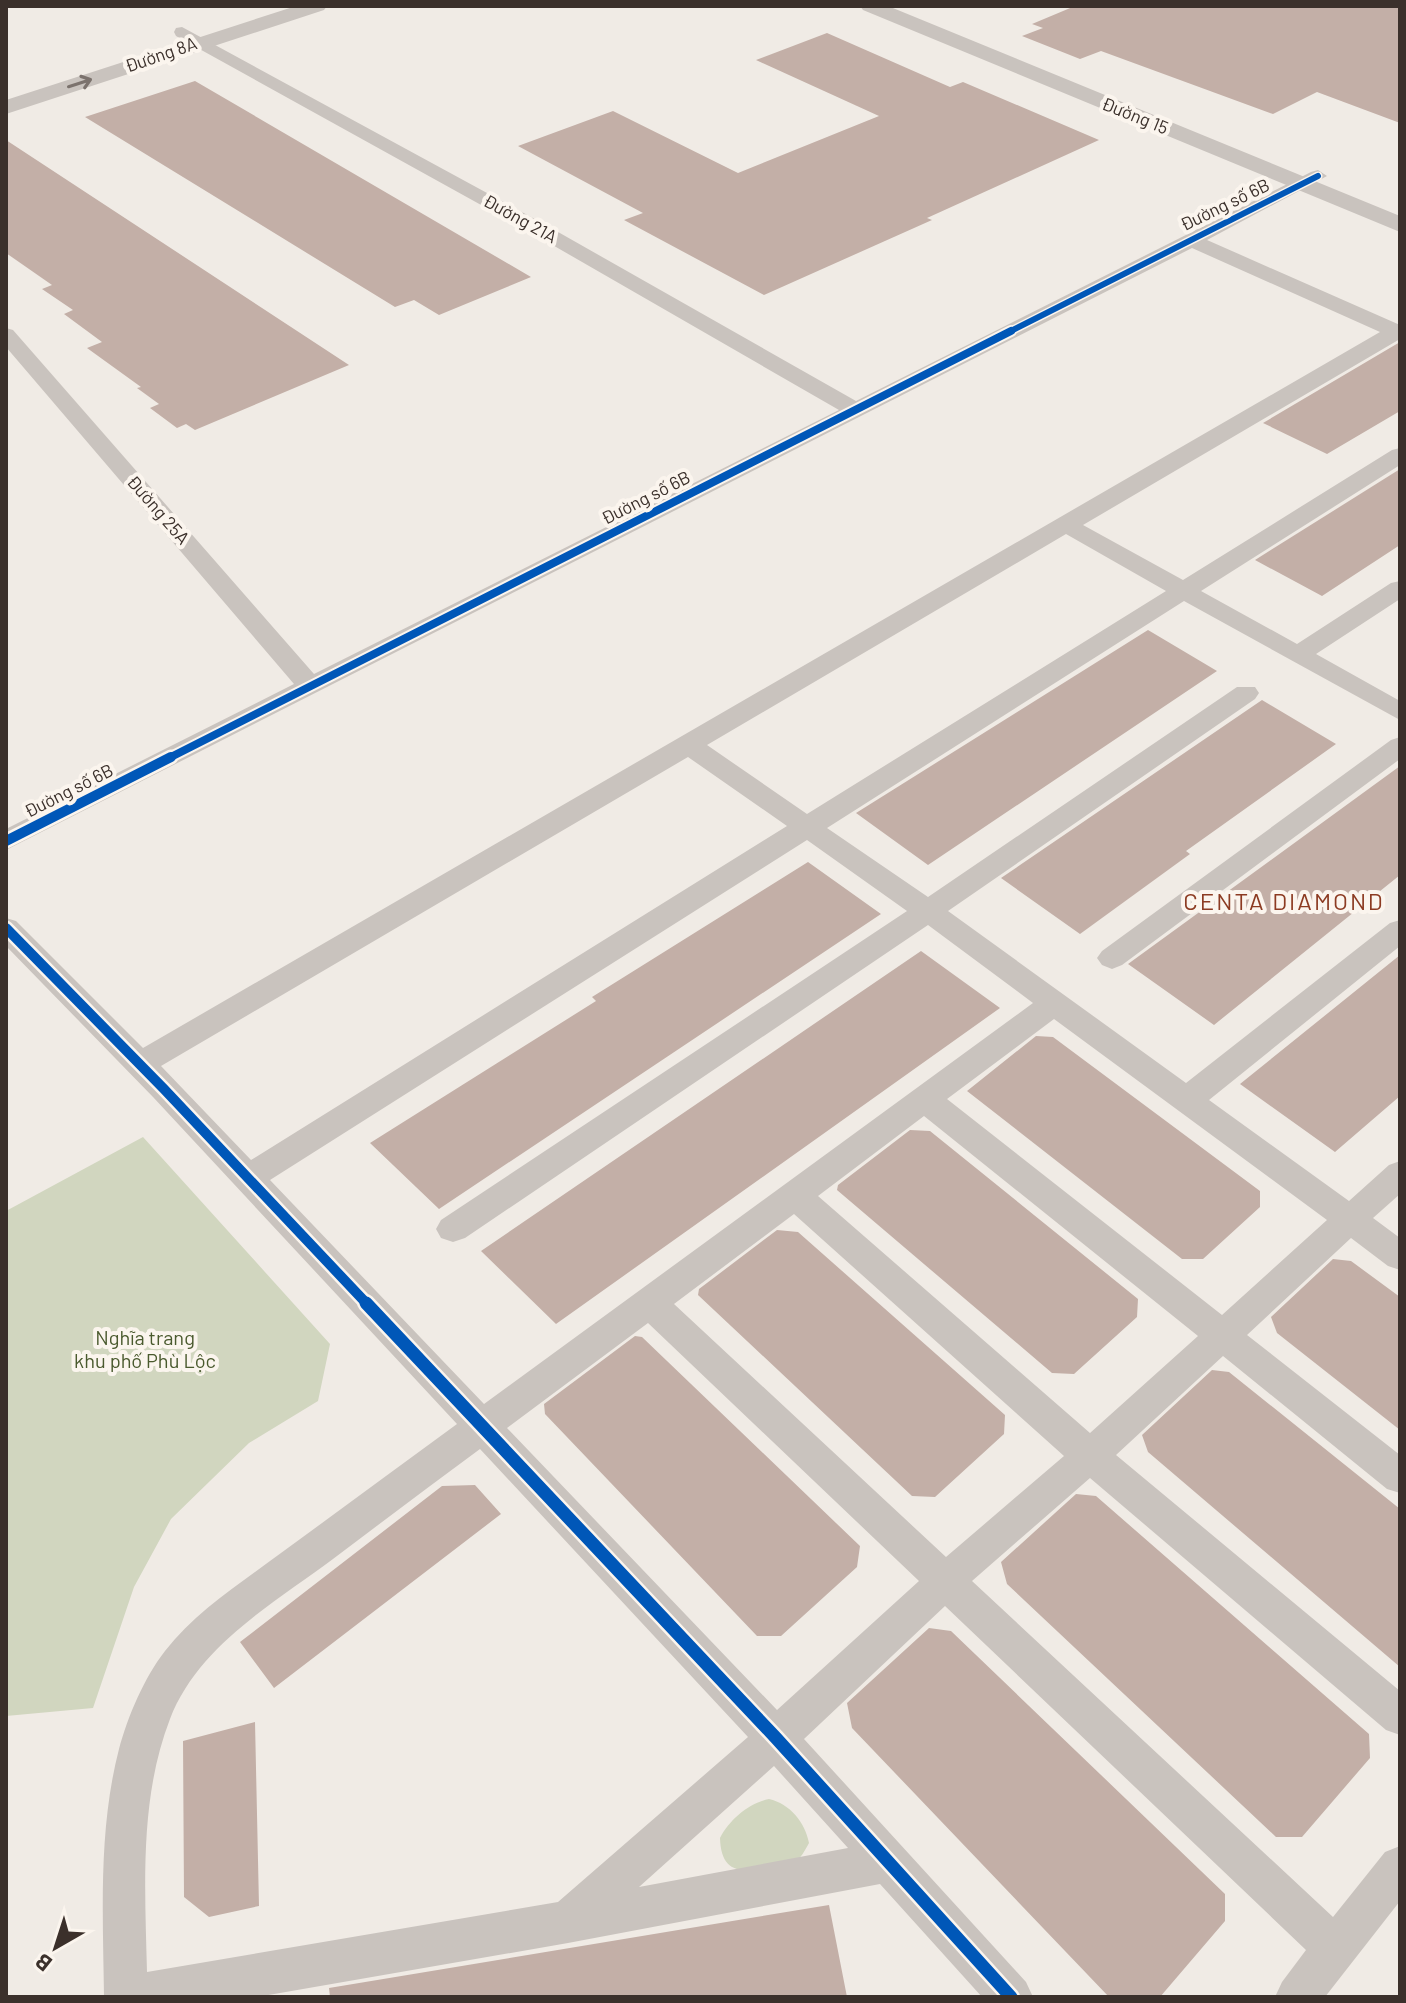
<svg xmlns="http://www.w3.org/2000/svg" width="1406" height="2003" font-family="Barlow,sans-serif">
  <rect width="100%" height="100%" fill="#f0ebe5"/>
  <path fill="#d1d6bf" d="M143,1137L330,1344L318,1401L249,1443L171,1519L134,1587L93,1708L6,1716V1211Z
    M769,1799C790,1804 805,1822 809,1843C805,1850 801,1859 793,1863C787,1866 776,1866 768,1868C739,1873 721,1872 720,1838C730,1819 749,1803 769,1799Z"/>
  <path fill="#c3afa7" d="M1075,6H1400V123L1317,92L1273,114L1101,51L1080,59L1022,36L1043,28L1032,24Z
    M827,33L950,87L963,82L1099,140L927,218L932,220L764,295L624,220L643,213L518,146L613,111L738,173L879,116L756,60Z
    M195,81L531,277L439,315L414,300L395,307L85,117Z
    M6,140L349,365L195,430L186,424L177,428L150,408L159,404L137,388L141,387L87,348L102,342L64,314L73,310L42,289L52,285L6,253Z
    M1400,342V411L1327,454L1263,423Z
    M1400,469V545L1322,596L1255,560Z
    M1148,630L1217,671L928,865L856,813Z
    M1262,700L1336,744L1186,851L1190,854L1080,934L1001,878Z
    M1400,766V875L1214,1025L1128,964Z
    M808,862L881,914L439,1209L370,1143L596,1001L592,997Z
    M921,951L1000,1008L556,1324L481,1251Z
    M1400,955V1096L1335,1152L1240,1084Z
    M1036,1036L1053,1037L1260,1191V1207L1203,1259H1182L967,1091Z
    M910,1130L930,1131L1138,1299L1137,1317L1074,1374L1052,1373L837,1190L838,1185Z
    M777,1230L798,1232L1005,1415L1004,1434L935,1497L912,1496L698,1295L699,1289Z
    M1333,1259L1351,1261L1400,1297V1430L1277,1333L1271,1317Z
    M635,1336L642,1337L860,1546L857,1567L781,1636H757L545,1414L544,1404Z
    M1212,1370L1229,1372L1400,1509V1667L1148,1452L1142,1435Z
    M475,1485L501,1514L274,1688L240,1642L442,1486Z
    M1076,1494L1096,1496L1369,1734L1370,1758L1302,1837H1276L1007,1584L1001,1562Z
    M929,1628L951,1631L1225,1894V1921L1160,1997H1109L852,1728L847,1703Z
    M255,1722L259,1906L209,1917L184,1897L183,1741Z
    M829,1905L847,1997H330L329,1988Z"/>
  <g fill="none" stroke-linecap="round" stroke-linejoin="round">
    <path fill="#c9c3be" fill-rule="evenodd" d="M182,27L544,224L856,401L1311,172L1318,170L1327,176L1207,240L1400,325V339L1083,525L1183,580L1392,450L1400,448V465L1201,591L1297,644L1391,583L1400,581V599L1316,654L1400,701V720L1184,601L827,828L928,897L1237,687H1255L1259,693L1255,699L948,911L1186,1083L1390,923L1400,920V946L1209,1100L1349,1201L1389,1165L1400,1161V1194L1373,1218L1400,1238V1270L1388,1266L1351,1238L1247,1335L1400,1455V1493L1387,1489L1223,1356L1116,1455L1400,1691V1735L1386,1730L1090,1478L972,1581L1333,1917L1385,1852L1400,1846V1901L1325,1997H1275L1282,1982L1306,1950L945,1606L804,1739L1026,1982L1033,1997H982L880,1884L568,1943L257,1997H104C103,1915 98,1830 119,1749C128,1716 144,1678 165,1651C196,1611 241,1583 281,1553C340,1510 398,1467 457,1424L153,1097L6,946V918L16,921L143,1048L1380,332L1192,248L6,850V829L294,684L6,347V328L13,330L314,674L839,410L530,232L176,36L174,32L176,28ZM1066,534L1166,591L807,814L707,745ZM688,757L787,826L251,1160L161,1066ZM807,840L907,911L441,1220L436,1229L441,1238L453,1242L465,1238L928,925L1033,1003L484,1404L270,1180ZM1054,1019L1327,1220L1222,1315L947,1099ZM924,1116L1198,1336L1090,1433L818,1196ZM794,1214L1064,1456L946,1557L674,1304ZM648,1323L919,1581L777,1710L507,1428ZM480,1449L748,1737L558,1902L147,1972C145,1888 139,1799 170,1719C198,1646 274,1603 333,1559C382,1522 431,1485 480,1449ZM774,1766L848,1848L639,1887Z
      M1400,737V759L1122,965L1112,969L1102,965L1097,958L1102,951L1391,740Z"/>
    <path fill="#c9c3be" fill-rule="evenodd" d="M296,6H327L324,10L6,114V100Z
      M860,6H888L1400,216V232L863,10Z"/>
    <g stroke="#fbf5ee" stroke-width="9">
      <path id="cycleway-far3" d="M1007,333L1318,176"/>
    </g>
    <g stroke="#fbf5ee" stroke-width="12">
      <path id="cycleway-far2" d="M167,759L1011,331"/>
    </g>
    <g stroke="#fbf5ee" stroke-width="15">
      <path id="cycleway-far1" d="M6,841L171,757
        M6,928L164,1089L368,1305"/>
    </g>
    <g stroke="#fbf5ee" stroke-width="18">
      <path id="cycleway" d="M366,1303L776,1738L1011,1997"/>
    </g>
    <use href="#cycleway-far3" stroke="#0057b8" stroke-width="6"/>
    <use href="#cycleway-far2" stroke="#0057b8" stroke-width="8"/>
    <use href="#cycleway-far1" stroke="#0057b8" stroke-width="10"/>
    <use href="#cycleway" stroke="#0057b8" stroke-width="13"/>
  </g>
  <defs><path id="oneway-shaft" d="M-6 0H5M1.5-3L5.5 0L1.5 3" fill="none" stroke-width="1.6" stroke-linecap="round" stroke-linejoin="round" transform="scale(2)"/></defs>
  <use stroke="#7b726d" href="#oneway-shaft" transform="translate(80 83) rotate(-18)"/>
  <g text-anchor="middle" stroke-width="8" stroke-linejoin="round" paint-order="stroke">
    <g font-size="18" fill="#3b302b" stroke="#fbf5ee">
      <text transform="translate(161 55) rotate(-19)" y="6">Đường 8A</text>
      <text transform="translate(1135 116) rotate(22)" y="6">Đường 15</text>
      <text transform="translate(1225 205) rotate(-26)" y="6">Đường số 6B</text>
      <text transform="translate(520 219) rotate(29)" y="6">Đường 21A</text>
      <text transform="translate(646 498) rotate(-27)" y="6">Đường số 6B</text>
      <text transform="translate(158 510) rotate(49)" y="6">Đường 25A</text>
      <text transform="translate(69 791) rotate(-27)" y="6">Đường số 6B</text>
    </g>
    <g font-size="20" fill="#4a5a2e" stroke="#fbf5ee">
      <text x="145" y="1345">Nghĩa trang<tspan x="145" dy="23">khu phố Phù Lộc</tspan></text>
    </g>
    <g font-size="24" letter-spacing="2" fill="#8c3b22" stroke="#fbf5ee">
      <text x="1284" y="910">CENTA DIAMOND</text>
    </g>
  </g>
  <rect width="1406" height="2003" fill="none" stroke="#3b302b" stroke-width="16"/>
  <g transform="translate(56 1947) rotate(219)" stroke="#fbf5ee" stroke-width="6" paint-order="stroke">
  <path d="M0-6L14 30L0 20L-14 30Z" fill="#3b302b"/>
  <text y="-12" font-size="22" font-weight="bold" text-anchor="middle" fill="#3b302b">B</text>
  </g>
</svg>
